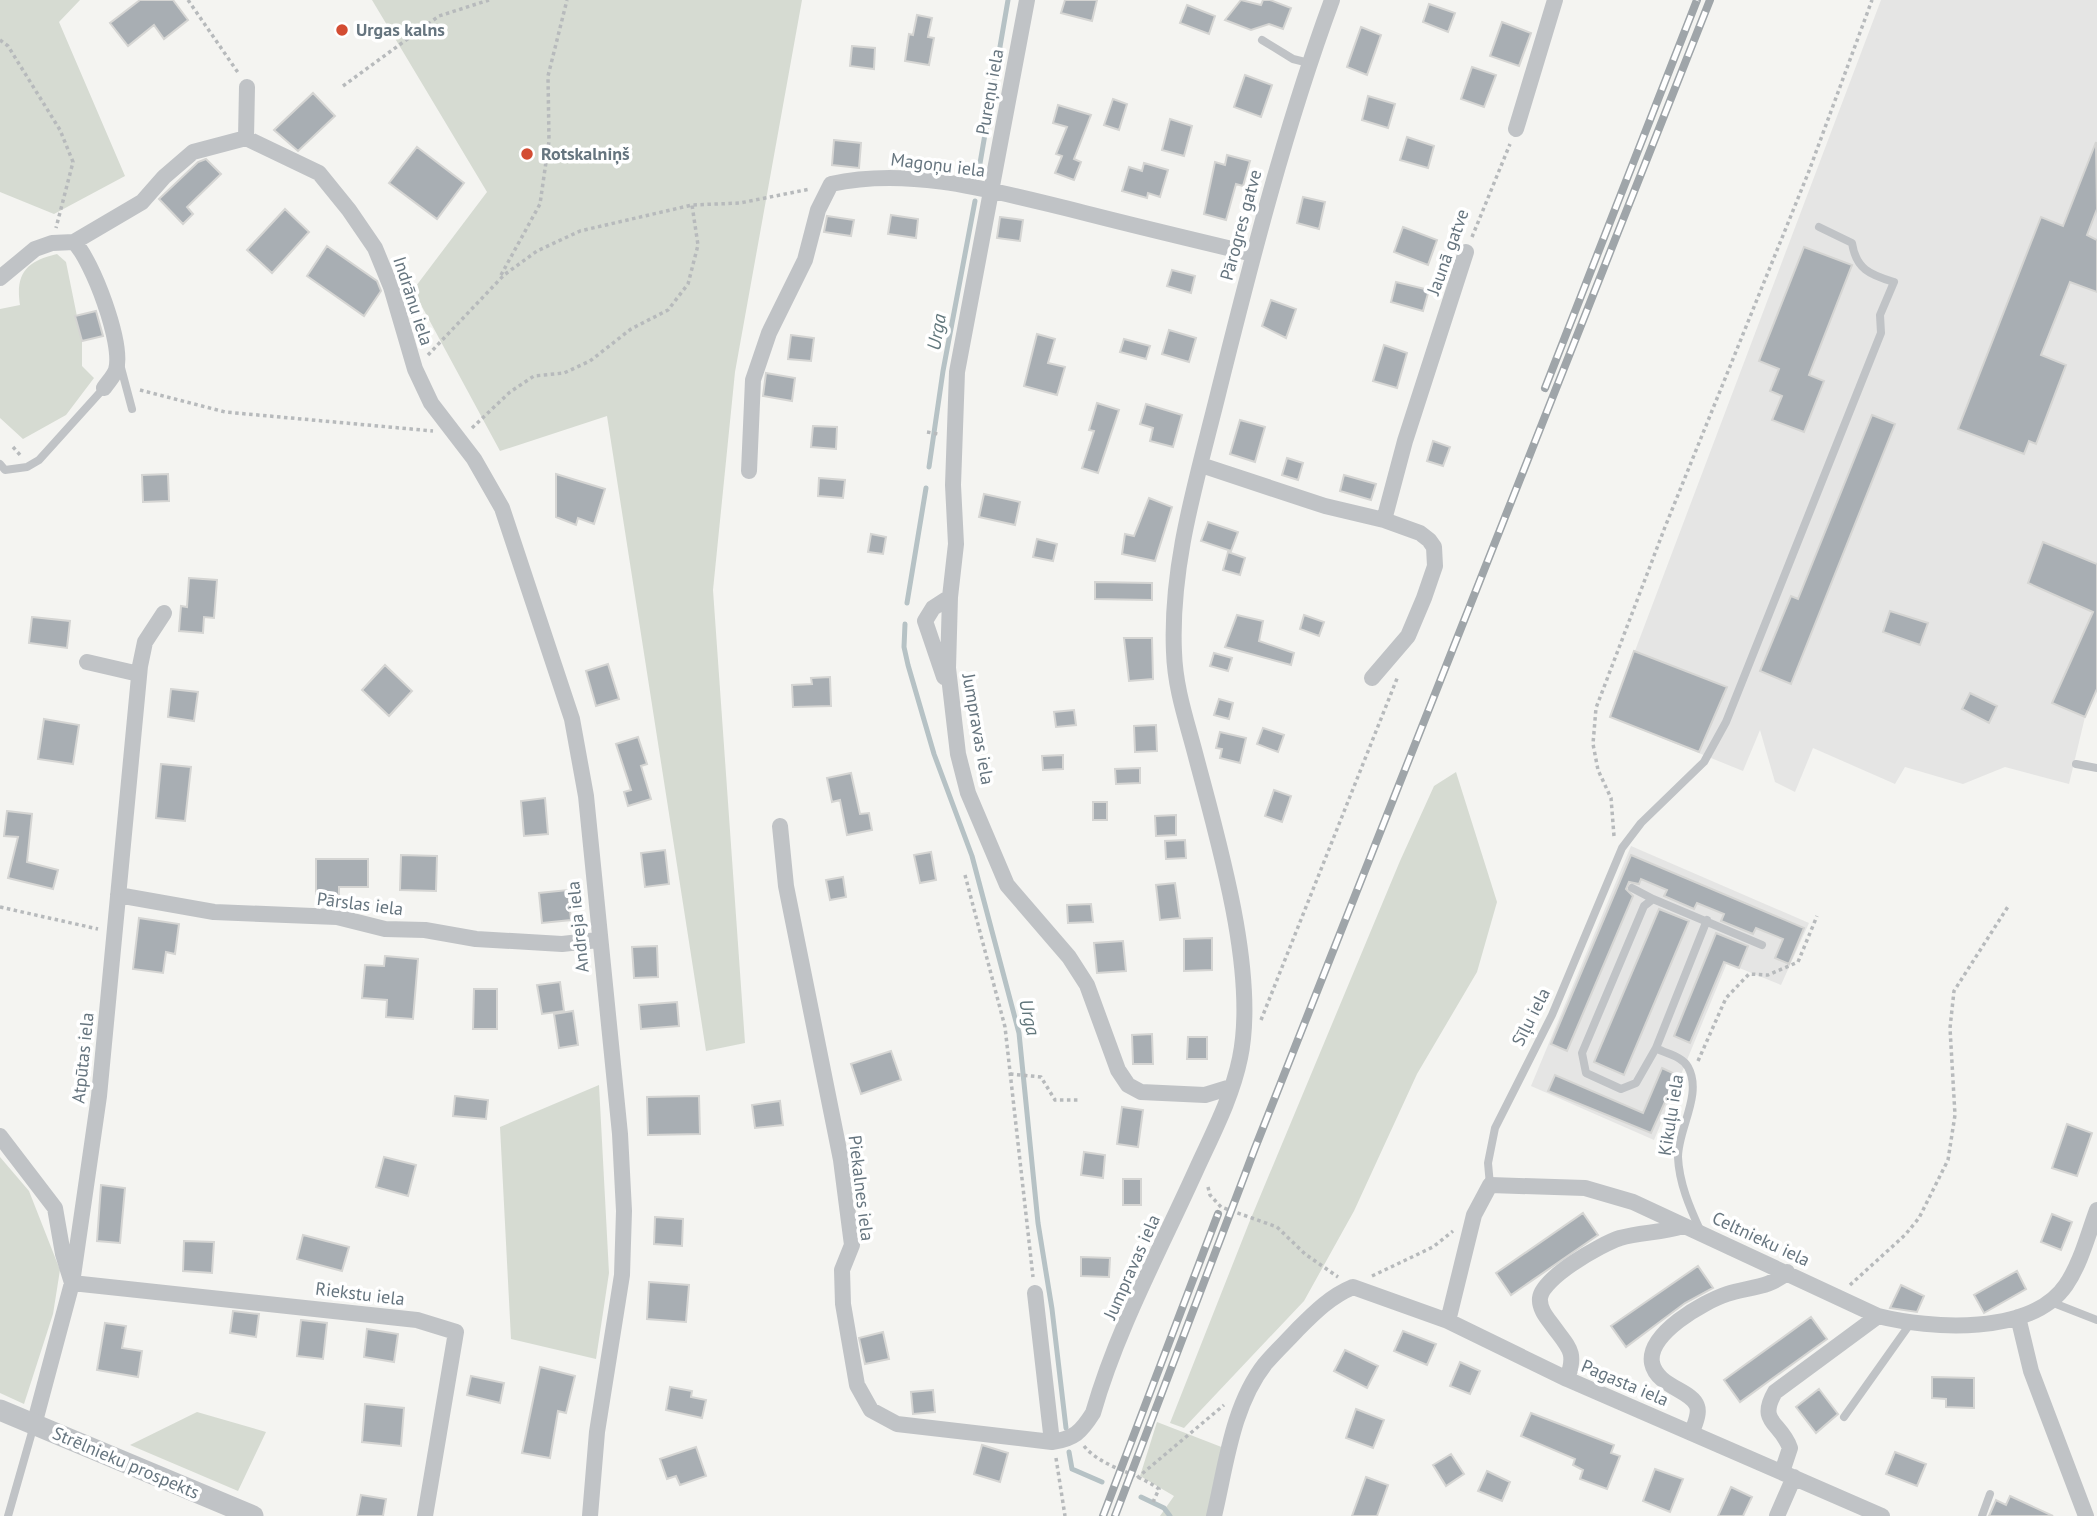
<svg xmlns="http://www.w3.org/2000/svg" width="2097" height="1516" font-family="'PT Sans',sans-serif">
  <rect width="100%" height="100%" fill="#f4f4f1"/>
  <path fill="#e5e5e4" d="M1881,0H2097V690L2085,717L2069,784L2005,767L1963,784L1905,767L1895,784L1813,748L1795,792L1775,782L1760,730L1743,771L1610,717Z
    M1631,846L1809,923L1781,985L1727,963L1654,1140L1531,1086Z"/>
  <path fill="#d6dbd2" d="M0,0H80L59,22L125,176L54,214L0,192Z
    M372,0H802L735,372L713,590L745,1043L706,1051L607,416L500,451L413,290L487,192Z
    M57,254L66,262L82,341V366L94,378L66,415L23,439L0,418V309L20,305C15,273 27,261 57,254Z
    M1456,772L1497,902L1477,972L1417,1074L1354,1211L1304,1301L1184,1428L1170,1423L1249,1223L1400,861L1434,786Z
    M599,1085L609,1273L596,1359L511,1339L500,1127Z
    M0,1157L29,1191L60,1270L53,1314L24,1404L0,1393Z
    M197,1412L266,1432L238,1491L130,1445Z
    M1157,1422L1224,1448L1207,1516H1160L1174,1496L1140,1476Z"/>
  <g fill="none" stroke-linecap="round" stroke-linejoin="round">
    <path stroke="#b6c2c5" stroke-width="5" d="M978,175L1008,0
      M929,467L943,371L975,201
      M907,603L926,488
      M905,624L904,647L908,665L934,754L972,856L1019,1033L1038,1223L1052,1309L1066,1428
      M1069,1452L1072,1469L1102,1482
      M1141,1497L1164,1508L1170,1516"/>
  </g>
  <path fill="#a8aeb3" stroke="#d5d5d3" stroke-width="2" d="M140,0H173L188,20L164,39L154,25L128,46L110,23Z
    M1065,0H1097L1092,21L1061,13Z
    M1241,0L1261,5L1263,0H1270L1291,8L1283,29L1269,24L1251,30L1225,20Z
    M1429,4L1455,13L1448,32L1423,22Z
    M1187,5L1215,16L1209,34L1180,23Z
    M917,15L932,18L928,37L934,38L929,65L905,61L909,34L913,35Z
    M1502,22L1531,33L1519,66L1490,56Z
    M1361,27L1381,35L1367,75L1347,67Z
    M852,46L875,48L874,69L850,66Z
    M1472,67L1496,75L1484,107L1461,99Z
    M1245,75L1272,85L1261,117L1234,107Z
    M313,93L335,116L298,151L274,130Z
    M1368,96L1395,104L1388,128L1362,120Z
    M1113,99L1127,104L1119,130L1104,125Z
    M1058,105L1091,115L1074,159L1081,162L1074,180L1055,173L1062,156L1056,154L1067,127L1053,123Z
    M1170,119L1192,126L1184,156L1162,150Z
    M1407,137L1434,146L1428,168L1400,160Z
    M834,140L861,143L859,168L832,165Z
    M2096,142L2097,209L2087,235L2097,240V292L2070,282L2041,355L2066,365L2036,444L2029,441L2024,454L1958,429L2041,217L2063,226Z
    M417,147L464,183L437,219L389,183Z
    M1227,155L1250,161L1243,186L1236,184L1226,220L1204,214L1215,162L1225,165Z
    M206,159L221,174L187,207L193,214L183,224L159,199L198,162Z
    M1144,163L1168,170L1160,197L1148,193L1147,198L1122,191L1129,167L1142,171Z
    M1303,197L1325,202L1319,229L1297,223Z
    M285,209L309,232L272,273L247,250Z
    M891,215L918,219L916,238L888,234Z
    M827,216L854,220L851,236L824,232Z
    M1000,217L1023,220L1020,241L997,238Z
    M1403,227L1437,240L1428,265L1394,252Z
    M327,246L377,281L381,291L364,316L307,276Z
    M1804,247L1852,265L1809,375L1824,381L1804,432L1772,420L1782,396L1770,391L1779,369L1759,361Z
    M1172,270L1195,276L1191,293L1167,286Z
    M1396,282L1429,290L1423,311L1391,302Z
    M1271,300L1296,309L1286,338L1262,326Z
    M96,311L103,336L82,341L75,316Z
    M1169,330L1196,338L1189,362L1162,354Z
    M1037,334L1055,339L1048,363L1065,367L1057,395L1024,386Z
    M791,335L814,338L811,361L788,359Z
    M1124,339L1150,346L1146,359L1120,352Z
    M1384,345L1407,353L1397,388L1373,381Z
    M766,373L795,378L792,401L763,396Z
    M1097,403L1119,410L1098,473L1082,468L1094,431L1089,430Z
    M1146,404L1182,415L1173,447L1150,441L1153,428L1140,424Z
    M1872,415L1895,424L1791,684L1760,671L1791,596L1798,599Z
    M1240,420L1265,427L1255,462L1230,454Z
    M813,426L837,427L836,449L811,447Z
    M1433,441L1450,447L1443,466L1427,461Z
    M1287,458L1303,463L1298,480L1282,475Z
    M168,474L169,501L143,502L142,475Z
    M556,474L605,489L594,524L578,518L576,525L556,517Z
    M1344,475L1376,484L1371,500L1340,491Z
    M819,478L845,480L843,498L818,496Z
    M984,494L1020,502L1015,525L979,517Z
    M1149,498L1172,507L1155,561L1122,554L1125,534L1134,536Z
    M1208,522L1238,532L1231,551L1201,541Z
    M871,534L886,537L883,554L868,552Z
    M1037,539L1057,544L1053,561L1033,557Z
    M2043,542L2097,564V689L2085,717L2052,703L2093,612L2028,583Z
    M1228,552L1245,558L1240,575L1223,570Z
    M189,578L217,580L214,618L204,617L203,633L179,631L181,606L187,607Z
    M1095,582L1152,583V600L1095,599Z
    M1890,611L1928,623L1920,645L1883,632Z
    M1237,615L1263,621L1259,641L1294,653L1291,665L1225,647Z
    M1304,615L1324,622L1319,636L1300,629Z
    M32,617L70,621L67,648L29,643Z
    M1124,638H1152L1153,679L1129,681Z
    M1634,651L1727,687L1699,752L1610,717Z
    M1214,653L1232,658L1228,671L1210,666Z
    M608,664L619,699L596,706L586,671Z
    M385,665L412,691L389,716L362,690Z
    M830,677L831,706L793,707L792,685L812,684L811,678Z
    M171,689L198,692L194,721L168,717Z
    M1970,693L1997,706L1989,723L1962,709Z
    M1219,699L1233,703L1229,719L1214,715Z
    M1074,710L1076,725L1056,727L1054,712Z
    M44,719L79,725L73,764L38,759Z
    M1156,725L1157,751L1135,752L1134,726Z
    M1263,728L1284,735L1278,752L1257,744Z
    M1220,732L1246,738L1240,763L1220,758L1222,749L1216,748Z
    M638,737L647,764L641,766L651,799L628,806L624,792L631,790L616,744Z
    M1063,755V769L1043,770L1042,756Z
    M161,764L191,767L185,821L156,818Z
    M1140,768V783L1116,784L1115,769Z
    M851,773L860,814L869,813L872,830L847,835L840,800L832,802L827,778Z
    M1274,790L1291,796L1282,822L1265,816Z
    M545,798L548,834L524,836L521,801Z
    M1093,802H1107V820H1093Z
    M7,811L32,814L27,862L58,870L53,889L8,878L18,837L4,836Z
    M1176,815V835L1156,836L1155,816Z
    M1185,840L1186,858L1166,859L1165,841Z
    M665,850L669,884L645,887L641,853Z
    M931,852L936,880L920,883L914,855Z
    M401,855L437,856L436,891L400,890Z
    M1631,855L1804,928L1789,964L1775,958L1783,939L1756,928L1753,934L1721,921L1724,914L1697,903L1694,909L1664,896L1667,890L1641,879L1639,884L1629,882L1626,889L1633,896L1567,1051L1551,1044Z
    M316,859H368V887H339V895L316,894Z
    M843,877L846,897L830,900L826,880Z
    M1175,883L1180,918L1160,920L1156,885Z
    M568,890L571,920L542,923L539,893Z
    M1091,904L1093,922L1068,923L1067,905Z
    M1659,909L1689,921L1624,1075L1594,1062Z
    M139,918L179,924L175,954L166,952L163,973L133,969Z
    M1716,933L1748,946L1739,968L1724,962L1690,1043L1674,1036Z
    M1212,938V970L1184,971V939Z
    M1123,941L1126,971L1097,973L1094,943Z
    M657,946L658,977L634,978L632,947Z
    M385,956L418,959L413,1019L386,1017L387,1000L362,998L365,965L384,966Z
    M560,982L564,1011L542,1014L537,985Z
    M474,989H497V1029H473Z
    M677,1002L679,1026L641,1029L639,1005Z
    M573,1011L578,1045L559,1048L554,1014Z
    M1152,1034L1153,1064H1133L1132,1035Z
    M1188,1037H1207V1059H1187Z
    M891,1051L901,1080L861,1094L851,1064Z
    M1662,1068L1677,1075L1651,1133L1548,1091L1555,1075L1643,1113Z
    M455,1096L488,1100L486,1119L453,1116Z
    M699,1096L700,1134L648,1135L647,1097Z
    M780,1101L783,1125L755,1128L752,1105Z
    M1122,1107L1143,1110L1138,1147L1117,1144Z
    M2067,1124L2092,1133L2077,1176L2052,1168Z
    M1084,1152L1105,1155L1103,1178L1081,1175Z
    M384,1157L416,1165L408,1196L376,1187Z
    M1123,1179H1141V1205H1123Z
    M101,1185L125,1188L120,1243L97,1241Z
    M1583,1213L1598,1235L1511,1295L1496,1273Z
    M2052,1214L2072,1222L2061,1250L2041,1242Z
    M655,1217L683,1219L682,1246L654,1244Z
    M303,1235L349,1247L342,1271L297,1259Z
    M184,1241L214,1242L212,1273L183,1271Z
    M1081,1257L1110,1258L1109,1277L1081,1276Z
    M1698,1266L1713,1288L1685,1303L1626,1347L1611,1326Z
    M2017,1271L2026,1289L1984,1313L1974,1295Z
    M649,1282L689,1285L686,1322L647,1319Z
    M1901,1285L1924,1296L1917,1312L1890,1308Z
    M233,1311L259,1314L256,1337L230,1333Z
    M1811,1317L1827,1339L1740,1402L1724,1380Z
    M301,1320L327,1323L323,1359L297,1356Z
    M105,1323L126,1326L122,1348L142,1351L138,1377L97,1370Z
    M367,1329L398,1334L394,1362L364,1357Z
    M1403,1331L1436,1344L1427,1365L1394,1351Z
    M883,1332L889,1359L865,1364L859,1338Z
    M1345,1350L1378,1366L1367,1388L1334,1371Z
    M1460,1362L1480,1371L1470,1394L1450,1386Z
    M540,1367L575,1376L566,1413L558,1411L550,1458L522,1453Z
    M471,1376L504,1383L500,1403L467,1395Z
    M1932,1377L1974,1378V1408L1946,1407V1399L1932,1398Z
    M670,1387L692,1391L691,1397L706,1400L702,1418L666,1410Z
    M1819,1389L1838,1414L1816,1433L1796,1407Z
    M933,1390L935,1412L913,1414L911,1392Z
    M365,1404L404,1408L401,1446L362,1442Z
    M1356,1409L1384,1420L1373,1448L1346,1438Z
    M1531,1413L1614,1445L1611,1453L1620,1456L1607,1489L1580,1479L1583,1470L1573,1465L1575,1459L1521,1436Z
    M982,1445L1008,1453L1000,1482L974,1474Z
    M696,1447L706,1476L680,1485L676,1476L667,1479L660,1459Z
    M1895,1452L1926,1464L1917,1486L1886,1474Z
    M1451,1454L1464,1474L1446,1486L1433,1465Z
    M1655,1469L1683,1479L1670,1512L1643,1501Z
    M1487,1471L1510,1482L1502,1501L1478,1491Z
    M1366,1477L1388,1485L1377,1516H1352Z
    M1731,1487L1752,1497L1743,1516H1718Z
    M361,1495L386,1499L383,1516H357Z
    M2010,1496L2053,1516H1989L1996,1500L2006,1505Z"/>
  <g fill="none" stroke-linecap="round" stroke-linejoin="round">
    <path stroke="#b7babc" stroke-width="3.5" stroke-dasharray="3.5 3.5" stroke-linecap="butt" d="M188,0L239,74
      M0,40L8,46L60,130L73,162L56,228
      M343,86L439,16L489,0
      M1472,237L1510,144
      M501,275L540,204L549,141L548,76L567,0
      M428,355L504,275L537,251L580,231L692,205L740,203L810,189
      M140,390L225,412L433,431
      M472,428L510,392L534,376L564,373L590,361L631,329L668,310L688,284L698,245L692,205
      M927,432L938,434
      M13,447L21,456
      M1614,836L1611,798L1598,770L1593,744L1596,708L1665,527L1809,171L1872,0
      M965,875L1005,1027L1033,1277
      M0,907L98,929
      M1261,1020L1398,676
      M1698,1061L1726,998L1749,974L1768,975L1798,962L1817,916
      M1010,1074L1041,1077L1055,1100H1078
      M1208,1187L1210,1195L1221,1207L1277,1227L1305,1254L1338,1277
      M1372,1276L1433,1247L1453,1231
      M1850,1285L1905,1235L1919,1218L1948,1160L1955,1115L1950,1028L1954,991L2009,905
      M1084,1446C1102,1468 1136,1472 1159,1489L1153,1502
      M1056,1458L1065,1516
      M1137,1478L1224,1405"/>
    <path stroke="#c0c3c6" stroke-width="8" d="M1262,40L1293,59L1309,63
      M120,364L132,409
      M0,464L5,470L27,467L39,460L104,388
      M2076,764L2097,768
      M1632,888L1653,899
      M1656,1048L1707,920
      M1490,1185L1488,1163L1495,1128L1552,1015L1622,848L1641,823L1704,762L1726,722L1881,333L1880,315L1894,282C1870,275 1856,269 1852,243L1819,227
      M1700,1230C1690,1208 1679,1183 1678,1157C1678,1129 1703,1094 1688,1067C1682,1056 1666,1054 1656,1048L1636,1083L1621,1089L1586,1073L1582,1053L1644,906L1653,899L1762,945
      M2051,1302L2097,1320
      M1844,1417L1910,1324
      M8,1516L34,1425
      M1982,1516L1990,1494"/>
    <path stroke="#c0c3c6" stroke-width="16" d="M1027,0L957,372L953,485L956,544L950,597L948,668L958,754L968,793L1007,885L1069,957L1087,985L1118,1070L1128,1085L1141,1092L1205,1095L1231,1087
      M1516,129L1555,0
      M246,138L247,87
      M74,242C92,260 124,344 116,370C114,376 108,382 104,388
      M0,278L35,249L52,243L74,242L142,202L164,177L193,152L246,138L319,173L349,210L375,248L391,287L415,369L431,403L474,459L502,508L572,719L586,796L620,1134L624,1211L622,1275L597,1432L590,1516
      M1201,465L1325,506L1384,520L1420,533L1429,540L1434,547L1435,566L1424,598L1408,636L1372,678
      M749,471L753,380L769,333L805,260L818,210L831,184C912,166 998,192 1077,211C1135,226 1194,240 1253,254
      M1384,520L1405,441L1466,252
      M87,662L139,674
      M944,677L925,621L933,608L950,597
      M780,826L786,886L841,1160L852,1245L842,1270L843,1304L857,1385L871,1410L897,1424L1052,1442C1074,1439 1081,1432 1093,1413C1117,1329 1161,1248 1197,1168C1213,1133 1232,1097 1240,1058C1258,972 1217,837 1195,753C1186,719 1175,687 1174,652C1170,563 1198,476 1219,390C1252,258 1285,128 1332,0
      M118,895L214,912L337,917L385,929L425,930L476,939L562,944L598,940
      M0,1136L55,1208L63,1254L72,1283L417,1320L456,1332L425,1516
      M1035,1293L1052,1442
      M2018,1317L2031,1371L2086,1516
      M1448,1321L1474,1215L1490,1185L1585,1188L1633,1202L1878,1316C1930,1329 2031,1336 2066,1285C2081,1263 2088,1234 2097,1210
      M1567,1379C1577,1352 1569,1348 1553,1326C1547,1318 1539,1309 1540,1298C1542,1278 1601,1244 1620,1238C1641,1232 1662,1233 1683,1226
      M34,1425L72,1283L99,1096L140,666L145,642L164,613
      M1692,1433C1694,1425 1700,1414 1697,1406C1692,1390 1657,1387 1652,1363C1647,1334 1703,1302 1727,1294C1748,1287 1771,1288 1787,1272
      M1782,1472L1790,1448C1781,1422 1757,1423 1775,1392L1878,1316
      M1214,1516C1226,1466 1232,1406 1265,1364C1275,1352 1287,1341 1298,1329C1315,1312 1331,1296 1353,1287L1448,1321L1567,1379L1882,1516
      M1777,1516L1794,1477"/>
    <path stroke="#c0c3c6" stroke-width="21" d="M0,1410L253,1516"/>
    <g stroke="#9fa5a9" stroke-width="8">
      <path id="rail" d="M1545,388L1697,0
        M1103,1516L1218,1214
        M1115,1516L1255,1148L1710,0"/>
    </g>
    <use href="#rail" stroke="#fff" stroke-width="5" stroke-dasharray="16" stroke-linecap="butt"/>
  </g>
  <g fill="#d34c32" stroke="#fff" stroke-width="2.5">
    <circle cx="342" cy="30" r="7"/>
    <circle cx="527" cy="154" r="7"/>
  </g>
  <g text-anchor="middle" stroke-width="7" stroke-linejoin="round" paint-order="stroke">
    <g font-size="18" font-weight="bold" fill="#66757f" stroke="#fff" text-anchor="start">
      <text x="356" y="36">Urgas kalns</text>
      <text x="541" y="160">Rotskalniņš</text>
    </g>
    <g font-size="18" fill="#66757f" stroke="#fff">
      <text transform="translate(990 92) rotate(-80)" y="6">Pureņu iela</text>
      <text transform="translate(938 165) rotate(7)" y="6">Magoņu iela</text>
      <text transform="translate(1241 225) rotate(-75)" y="6">Pārogres gatve</text>
      <text transform="translate(1448 252) rotate(-70)" y="6">Jaunā gatve</text>
      <text transform="translate(413 301) rotate(72)" y="6">Indrānu iela</text>
      <text transform="translate(978 729) rotate(80)" y="6">Jumpravas iela</text>
      <text transform="translate(360 904) rotate(7)" y="6">Pārslas iela</text>
      <text transform="translate(578 927) rotate(-96)" y="6">Andreja iela</text>
      <text transform="translate(1531 1017) rotate(-63)" y="6">Sīļu iela</text>
      <text transform="translate(83 1058) rotate(-84)" y="6">Atpūtas iela</text>
      <text transform="translate(1671 1115) rotate(-81)" y="6">Ķikuļu iela</text>
      <text transform="translate(861 1188) rotate(83)" y="6">Piekalnes iela</text>
      <text transform="translate(1761 1239) rotate(25)" y="6">Celtnieku iela</text>
      <text transform="translate(1132 1267) rotate(-66)" y="6">Jumpravas iela</text>
      <text transform="translate(360 1294) rotate(7)" y="6">Riekstu iela</text>
      <text transform="translate(1625 1383) rotate(23)" y="6">Pagasta iela</text>
      <text transform="translate(126 1463) rotate(23)" y="6">Strēlnieku prospekts</text>
    </g>
    <g font-size="19" font-style="italic" fill="#62777c" stroke="#fff">
      <text transform="translate(936 332) rotate(-80)" y="7">Urga</text>
      <text transform="translate(1030 1017) rotate(77)" y="7">Urga</text>
    </g>
  </g>
</svg>
